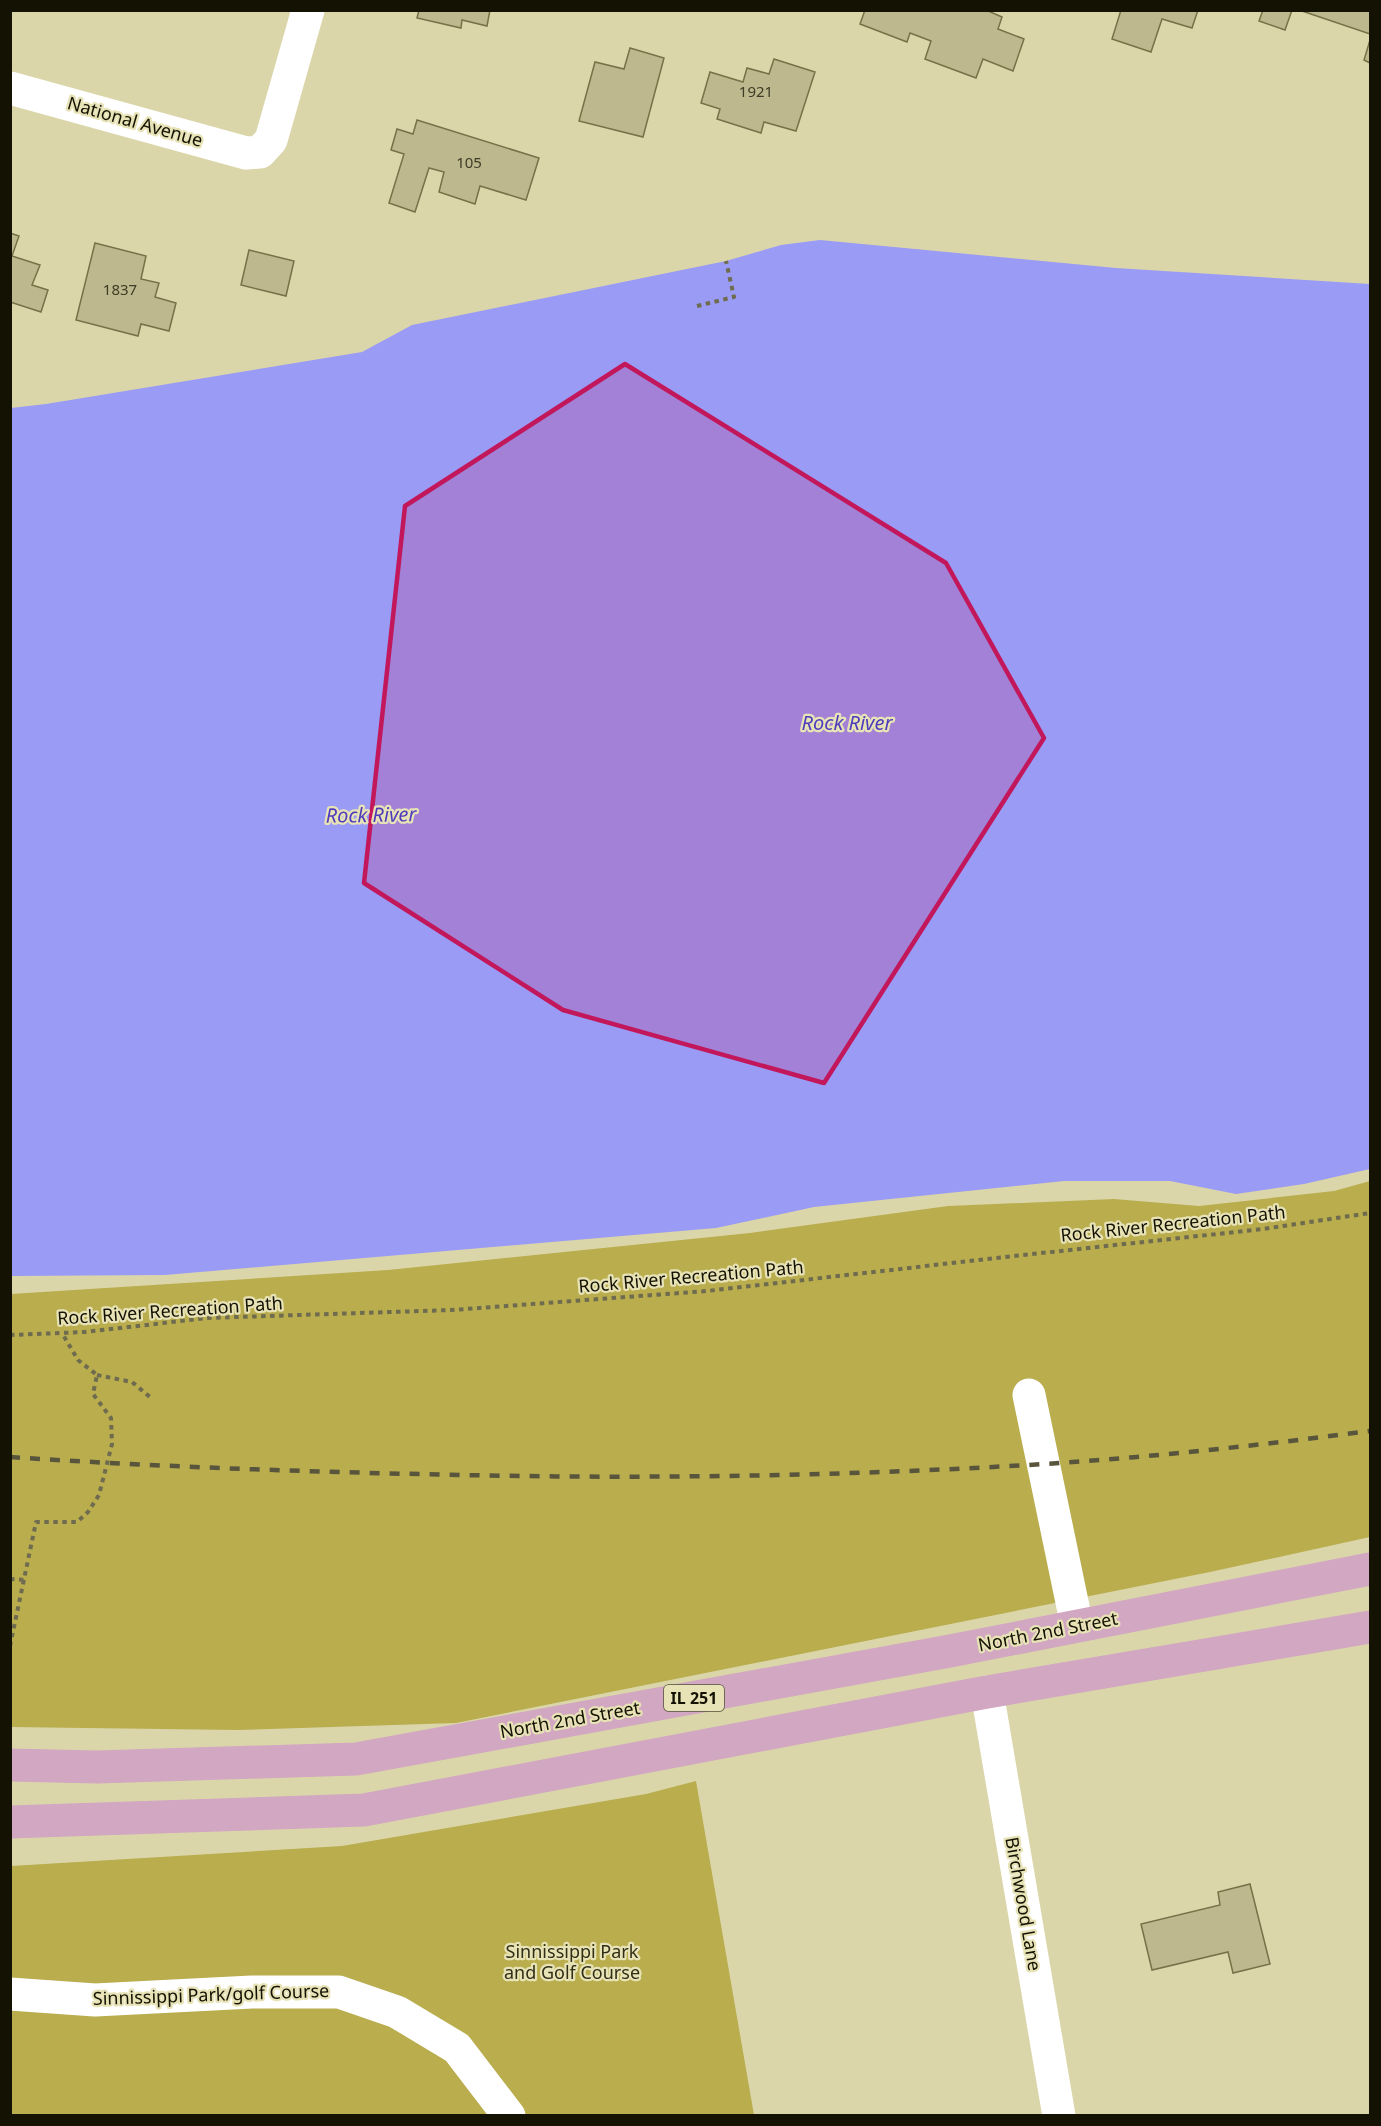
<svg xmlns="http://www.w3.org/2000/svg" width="1381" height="2126" font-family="'Noto Sans',sans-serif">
  <rect width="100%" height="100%" fill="#dbd6aa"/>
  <path fill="#b9ad4e" d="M1370,1181V1537L1210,1572L456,1723L237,1730L11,1727V1294L388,1270L750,1233L948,1206L1114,1199L1199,1206L1334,1191Z
    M696,1781L754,2115L11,2116V1866L342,1846L646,1794Z"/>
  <path fill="#9a9bf5" d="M820,240L1116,268L1370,284V1169L1304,1184L1236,1194L1170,1181H1064L814,1207L716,1228L165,1275L11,1276V408L46,404L362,352L412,325L726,261L781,245Z"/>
  <path fill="#bdb88d" stroke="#767148" stroke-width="1.5" d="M419,10H490L487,26L462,20L461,28L417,18Z
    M865,10H986L1002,17L998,29L1024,39L1013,71L983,59L976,78L925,59L931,41L910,33L907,42L860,24Z
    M1121,10H1198L1192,28L1162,19L1151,52L1112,39Z
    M1263,10H1292L1285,30L1259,21Z
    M1299,10H1370V34Z
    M1370,40V63L1364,60Z
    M630,48L664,58L643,137L579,121L595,62L624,69Z
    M774,59L815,72L796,131L764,122L761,133L717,119L720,109L701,103L710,72L743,82L747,68L769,74Z
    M417,120L539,158L526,200L480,186L475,204L439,192L444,172L429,168L415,212L389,203L404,154L391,150L397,129L413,134Z
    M10,233L19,236L12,256L40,265L32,285L48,290L41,312L10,302Z
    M95,243L146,256L141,279L159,283L155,297L176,303L169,331L141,324L138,336L76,320Z
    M249,250L294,261L286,296L241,285Z
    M1250,1884L1270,1964L1233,1973L1228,1952L1152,1970L1141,1924L1220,1905L1218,1892Z"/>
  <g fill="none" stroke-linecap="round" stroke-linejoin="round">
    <path stroke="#6f6b4f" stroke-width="4" stroke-dasharray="4.5 4.5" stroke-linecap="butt" d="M697,306L734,297L726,261
      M10,1335L85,1332L207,1318L452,1310L707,1291L996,1258L1263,1229L1370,1213
      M97,1375L132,1382L150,1397
      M10,1579L25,1580
      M10,1646L36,1522H77L88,1512L99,1495L112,1444L111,1418L93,1394L97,1375L78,1360L62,1333"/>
    <path stroke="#fff" stroke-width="33" d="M10,88L246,153L260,152L271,140L308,10
      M1029,1395L1077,1626
      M987,1692L1059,2116
      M10,1994L95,2000L252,1992H339L397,2012L457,2048L509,2116"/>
    <path stroke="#d1a7c1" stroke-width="33" d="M10,1765L97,1767L356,1759L950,1651L1370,1569
      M10,1822L364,1810L987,1692L1370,1627"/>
    <path stroke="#58553c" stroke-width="4.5" stroke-dasharray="10 10" stroke-linecap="butt" d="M10,1457C161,1467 311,1472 462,1475C656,1479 850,1476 1044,1464C1153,1457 1262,1445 1370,1431"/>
  </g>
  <path fill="#c2185b" fill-opacity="0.2" stroke="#c2185b" stroke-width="4.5" stroke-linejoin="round" d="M625,364L946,563L1044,738L824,1083L563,1010L364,883L405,506Z"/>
  <g text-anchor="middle" stroke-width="4.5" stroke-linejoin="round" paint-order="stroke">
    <g font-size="15" fill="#3e3c26">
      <text x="756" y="97">1921</text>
      <text x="469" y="168">105</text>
      <text x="120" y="295">1837</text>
    </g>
    <rect fill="#e8e3b7" stroke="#545139" stroke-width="1.5" x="664" y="1685" width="60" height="26" rx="4.5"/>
    <g font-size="16" font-weight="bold" fill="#141203">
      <text x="694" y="1704">IL 251</text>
    </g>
    <g font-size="18" fill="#141203" stroke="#e8e3b7">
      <text transform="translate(135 122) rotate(16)" y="6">National Avenue</text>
      <text transform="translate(1173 1224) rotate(-6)" y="6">Rock River Recreation Path</text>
      <text transform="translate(691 1277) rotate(-5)" y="6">Rock River Recreation Path</text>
      <text transform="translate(170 1311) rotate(-4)" y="6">Rock River Recreation Path</text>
      <text transform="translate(1048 1632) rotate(-11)" y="6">North 2nd Street</text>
      <text transform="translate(570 1720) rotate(-10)" y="6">North 2nd Street</text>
      <text transform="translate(1023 1904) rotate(80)" y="6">Birchwood Lane</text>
      <text transform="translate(211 1995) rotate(-2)" y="6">Sinnissippi Park/golf Course</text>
    </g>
    <g font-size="18" fill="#312e16" stroke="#e8e3b7">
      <text x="572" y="1958">Sinnissippi Park<tspan x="572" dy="21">and Golf Course</tspan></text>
    </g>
    <g font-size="20" font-style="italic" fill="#4e3cbd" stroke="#e8e3b7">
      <text x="847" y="730">Rock River</text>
      <text transform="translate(371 815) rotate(-1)" y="7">Rock River</text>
    </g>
  </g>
  <rect width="1381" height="2126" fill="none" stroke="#141203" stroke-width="24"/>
</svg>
